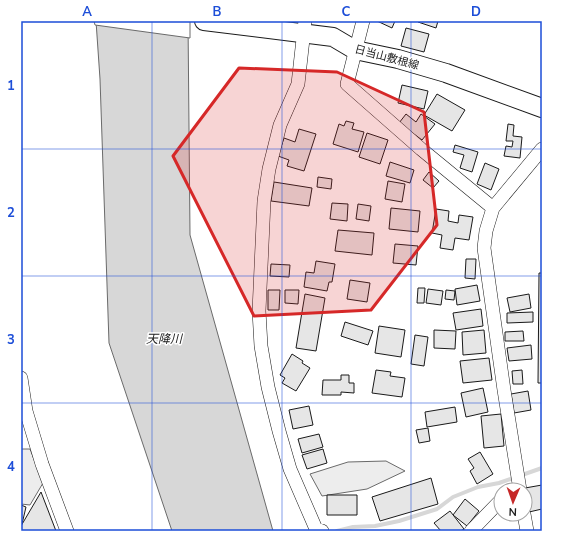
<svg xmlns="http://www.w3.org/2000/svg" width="563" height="552" font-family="'Nunito Sans','Noto Sans JP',sans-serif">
  <rect width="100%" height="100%" fill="#fff"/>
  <path fill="#ededed" stroke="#6a6a6a" d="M21,449H30L43,483L30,505L21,504Z
    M386,461L405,471L367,489L322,496L310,474L348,462Z"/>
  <path fill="#d7d7d7" stroke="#6a6a6a" d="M96,21H188L190,235L273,531H172L109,343L100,79Z"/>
  <path fill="#fff" stroke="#6a6a6a" d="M94,21H190V38L95,25Z"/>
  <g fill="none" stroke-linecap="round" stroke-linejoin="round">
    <path stroke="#d7d7d7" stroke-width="4" d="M337,531L353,527L375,526L399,521L437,509L453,497L478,487L499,483L542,468"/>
  </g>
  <path fill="#e6e6e6" stroke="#1a1a1a" d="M377,21H395L392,28Z
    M418,21H438L436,28L418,22Z
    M406,28L429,34L424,52L401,46Z
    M402,85L428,91L424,109L398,103Z
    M437,94L465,110L452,131L424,115Z
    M406,114L416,122L421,114L435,124L422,140L399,123Z
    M346,121L354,123L352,129L364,132L358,152L333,144L339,124L344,126Z
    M508,124L514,125L513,136L522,137L520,158L504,156L506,146L512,147L513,141H506Z
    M299,129L316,134L304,171L287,166L289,160L278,156L284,138L295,142Z
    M367,133L388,140L380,164L359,157Z
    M455,145L478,152L472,172L460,168L464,155L453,152Z
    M390,162L414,170L410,183L386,176Z
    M485,163L499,169L491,190L477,184Z
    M429,172L439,181L433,188L423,180Z
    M318,177L332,179L331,189L317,187Z
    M388,181L405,184L402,202L385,199Z
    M274,182L312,188L309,206L271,201Z
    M332,203L348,204L347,221L330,219Z
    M358,204L371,206L369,221L356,219Z
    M391,208L420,211L418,232L389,229Z
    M436,209L449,211L448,221L458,223L459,215L473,217L469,240L455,238L453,250L440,248L442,235L432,233Z
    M338,230L374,233L372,255L335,251Z
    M395,244L418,246L416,265L393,263Z
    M466,259H476L475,279L465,278Z
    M316,261L335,264L332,282H329L327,291L304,287L306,272L314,273Z
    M271,264L290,265L289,277L270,276Z
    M539,273H542V383H538Z
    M350,280L370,283L367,302L347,299Z
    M477,285L480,301L457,305L455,289Z
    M418,288H425L424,303H417Z
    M428,289L443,291L441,305L426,303Z
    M268,290H280L279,310H268Z
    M285,290H299L298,304L285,303Z
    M446,290L455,291L454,300L445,299Z
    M305,294L325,298L316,351L296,348Z
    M529,294L531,308L510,312L507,298Z
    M481,309L483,326L456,330L453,313Z
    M533,312V322L507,323V313Z
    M345,322L373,331L368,345L341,336Z
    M379,326L405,330L401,357L375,353Z
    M434,330L456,331L455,349L434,348Z
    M484,330L486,353L463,355L462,332Z
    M523,331L524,341H505V332Z
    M415,335L428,337L424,366L411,364Z
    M531,345L532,359L509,361L507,348Z
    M292,354L303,361L302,363L310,368L296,391L282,383L285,378L280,375Z
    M489,358L492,380L463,383L460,361Z
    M376,370L391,372L390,376L405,378L402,397L372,393Z
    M522,370L523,384H513L512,371Z
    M341,375H349V383H354V393L341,392V395H322L323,380H341Z
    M483,388L488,412L466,417L461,393Z
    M528,391L531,410L514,413L511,394Z
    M309,406L313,425L293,429L289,410Z
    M455,407L457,422L427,427L425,412Z
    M501,414L504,446L484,448L481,416Z
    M428,428L430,441L419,443L416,430Z
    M319,434L323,447L302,453L298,439Z
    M323,449L327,463L307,469L302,455Z
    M480,452L493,474L477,484L470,471L474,468L468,459Z
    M431,478L438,504L380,521L372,497Z
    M542,485V509L529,512L525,488Z
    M41,492L56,531H21V526Z
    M327,495H357V515H327Z
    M465,499L479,511L467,526L453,515Z
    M21,505L26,507L22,524H21Z
    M450,511L464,529L461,531H441L434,523Z"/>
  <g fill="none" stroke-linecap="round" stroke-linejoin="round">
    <g stroke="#1a1a1a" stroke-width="14">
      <path id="minor" d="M305,21L298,84L280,125L269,169L264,201L259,311L261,346L268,387L279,431L290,469L316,529L322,531
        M363,21L347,84L421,149L493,208
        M21,378L26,411L42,464L67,531
        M520,490L504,390L484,248L486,231L493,208L542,149
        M524,514L527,531
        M471,531L501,500"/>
    </g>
    <g stroke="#1a1a1a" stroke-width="20">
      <path id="secondary" d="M204,21L333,37L355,50L398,59L446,73L542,108"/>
    </g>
    <use href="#minor" stroke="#fff" stroke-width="13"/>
    <use href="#secondary" stroke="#fff" stroke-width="18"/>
  </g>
  <path fill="#d62828" fill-opacity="0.2" stroke="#d62828" stroke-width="3" stroke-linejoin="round" d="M239,68L337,72L424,112L437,225L371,310L254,316L173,156Z"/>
  <path fill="none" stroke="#1d4ed8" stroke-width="1" stroke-opacity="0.55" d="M152,21V531M282,21V531M411,21V531M21,149H542M21,276H542M21,403H542"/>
  <g text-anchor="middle" stroke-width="3" stroke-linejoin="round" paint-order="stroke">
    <g font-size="11" fill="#1a1a1a" stroke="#fff">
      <text transform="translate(387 57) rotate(15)" y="4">日当山敷根線</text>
    </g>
    <g font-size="12" font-style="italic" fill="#1a1a1a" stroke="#fff">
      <text x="164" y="343">天降川</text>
    </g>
  </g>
  <rect width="563" height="552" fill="none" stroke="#ffffff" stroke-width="44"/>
  <g transform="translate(513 502) rotate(182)"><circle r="19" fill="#ffffff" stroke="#a3a3a3"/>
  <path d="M0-3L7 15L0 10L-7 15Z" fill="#c62828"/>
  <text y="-6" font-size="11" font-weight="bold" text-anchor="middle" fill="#1a1a1a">N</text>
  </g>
  <rect x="22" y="22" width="519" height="508" fill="none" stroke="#1d4ed8" stroke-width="1.5"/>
  <g font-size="13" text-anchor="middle" font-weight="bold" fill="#1d4ed8">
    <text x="87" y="16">A</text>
    <text x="217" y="16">B</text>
    <text x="346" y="16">C</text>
    <text x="476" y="16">D</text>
    <text x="11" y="90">1</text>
    <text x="11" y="217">2</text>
    <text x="11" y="344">3</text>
    <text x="11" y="471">4</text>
  </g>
</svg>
